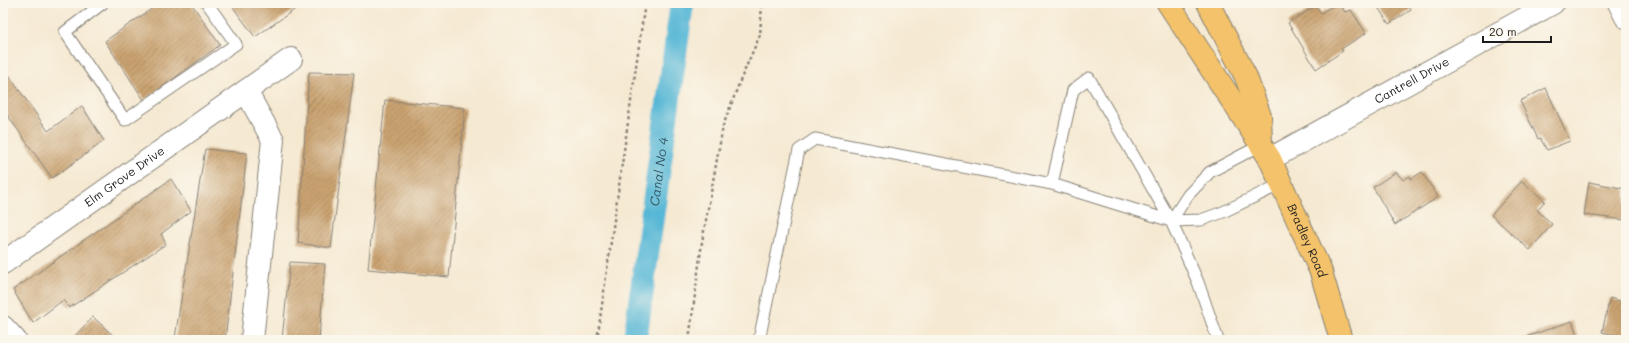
<svg xmlns="http://www.w3.org/2000/svg" width="1629" height="343" font-family="Mali,sans-serif">
  <defs>
    <pattern id="building-hatch" width="6" height="6" patternUnits="userSpaceOnUse"><rect width="6" height="6" fill="#caa371"/><path d="M-1 1l2-2M0 6l6-6M5 7l2-2" fill="none" stroke="#a3845c"/></pattern>
  </defs>
  <rect width="100%" height="100%" fill="#fbf7ec"/>
  <filter id="ink" filterUnits="userSpaceOnUse"><feTurbulence type="fractalNoise" baseFrequency=".025" numOctaves="2"/><feDisplacementMap in="SourceGraphic" scale="8" xChannelSelector="R" yChannelSelector="G"/><feConvolveMatrix kernelMatrix="1 2 1 2 8 2 1 2 1" color-interpolation-filters="sRGB"/></filter>
  <filter id="wash" filterUnits="userSpaceOnUse"><feTurbulence type="fractalNoise" baseFrequency=".012" numOctaves="4" result="noise"/><feDisplacementMap in="SourceGraphic" scale="16" xChannelSelector="R" yChannelSelector="G"/><feGaussianBlur stdDeviation="0.9" result="paint"/><feColorMatrix in="noise" values="0 0 0 0 0 0 0 0 0 0 0 0 0 0 0 0 0 1.4 0 .05"/><feComposite in="paint" operator="in"/></filter>
  <g filter="url(#wash)">
    <rect width="100%" height="100%" fill="#f5e9d2"/>
    <g fill="none" stroke-linecap="round" stroke-linejoin="round">
      <path stroke="#57b7d6" stroke-width="24" id="s1" d="M635,340L682,3"/>
    </g>
    <g id="blocks">
      <path fill="url(#building-hatch)" d="M160,3H191L220,45L144,100L105,41Z
        M230,3H304L255,37Z
        M1338,3L1345,12L1351,10L1366,33L1341,49L1343,51L1316,69L1288,23L1316,6L1321,13Z
        M1375,3H1407L1411,10L1389,24Z
        M3,67L48,131L82,106L104,141L52,178L3,109Z
        M309,72L354,73L331,248L298,243Z
        M1546,88L1570,141L1547,150L1540,138L1538,139L1520,101Z
        M385,100L465,108L449,277L368,269Z
        M205,149L247,153L225,340H190V339L175,338Z
        M1396,172L1403,180L1410,176L1411,179L1422,172L1438,197L1395,225L1373,187Z
        M171,179L191,211L161,234L166,244L69,308L63,300L33,323L13,290Z
        M1522,181L1545,201L1537,210L1552,224L1530,250L1491,215Z
        M1589,182L1626,189V220L1584,215Z
        M290,262L325,264L319,340H282Z
        M1610,298L1626,303V338L1602,332Z
        M93,317L118,340H71Z
        M1572,321L1579,340H1517Z"/>
    </g>
  </g>
  <g filter="url(#ink)">
    <use href="#blocks" fill-opacity="0" stroke="#888277" stroke-width="1"/>
    <g fill="none" stroke-linecap="round" stroke-linejoin="round">
      <g stroke="#888277" stroke-width="13">
        <path id="service" d="M103,3L65,32L125,120L236,44L207,3
          M1171,221L1188,195L1210,172L1261,145
          M759,340L799,150L815,139L1052,184
          M1218,340L1198,282L1171,221L1089,78L1073,90L1052,184L1171,221L1201,220L1223,212L1281,184"/>
      </g>
      <g stroke="#888277" stroke-width="24">
        <g id="minor">
          <path d="M1619,3L1626,17"/>
          <path d="M246,91L273,140L252,340"/>
          <path id="s2" d="M1270,159L1553,3"/>
          <path id="s3" d="M3,263L291,59"/>
          <path d="M3,327L15,340"/>
        </g>
      </g>
      <g stroke="#888277" stroke-width="24">
        <g id="primary">
          <path id="s4" d="M1168,3L1270,159L1321,272L1341,340"/>
          <path d="M1208,3L1246,77L1260,116L1261,142"/>
        </g>
      </g>
      <path stroke="#888277" stroke-width="2.5" stroke-dasharray="3 3" stroke-linecap="butt" d="M597,340L645,3
        M689,340L702,242L723,126L740,81L760,35L762,3"/>
      <use href="#service" stroke="#fff" stroke-width="11"/>
      <use href="#minor" stroke="#fff" stroke-width="22"/>
      <use href="#primary" stroke="#f3c26a" stroke-width="22"/>
    </g>
  </g>
  <g text-anchor="middle" stroke-width="3" stroke-linejoin="round" paint-order="stroke">
    <g font-size="12" fill="#1c1c1c" stroke="#fbf7ec">
      <text dy="4" stroke="none"><textPath href="#s2" startOffset="162">Cantrell Drive</textPath></text>
      <text dy="4" stroke="none"><textPath href="#s3" startOffset="149">Elm Grove Drive</textPath></text>
      <text dy="4" stroke="none"><textPath href="#s4" startOffset="276">Bradley Road</textPath></text>
    </g>
    <g font-size="13" font-style="italic" fill="#345a66" stroke="#fbf7ec">
      <text dy="5" stroke="none"><textPath href="#s1" startOffset="170">Canal No 4</textPath></text>
    </g>
  </g>
  <rect width="1629" height="343" fill="none" stroke="#fbf7ec" stroke-width="16"/>
  <path d="M1483 36v6h68v-6" fill="none" stroke="#1c1c1c" stroke-width="2"/>
  <text x="1489" y="36" font-size="12" fill="#1c1c1c" stroke="#fbf7ec" stroke-width="3" paint-order="stroke">20 m</text>
</svg>
